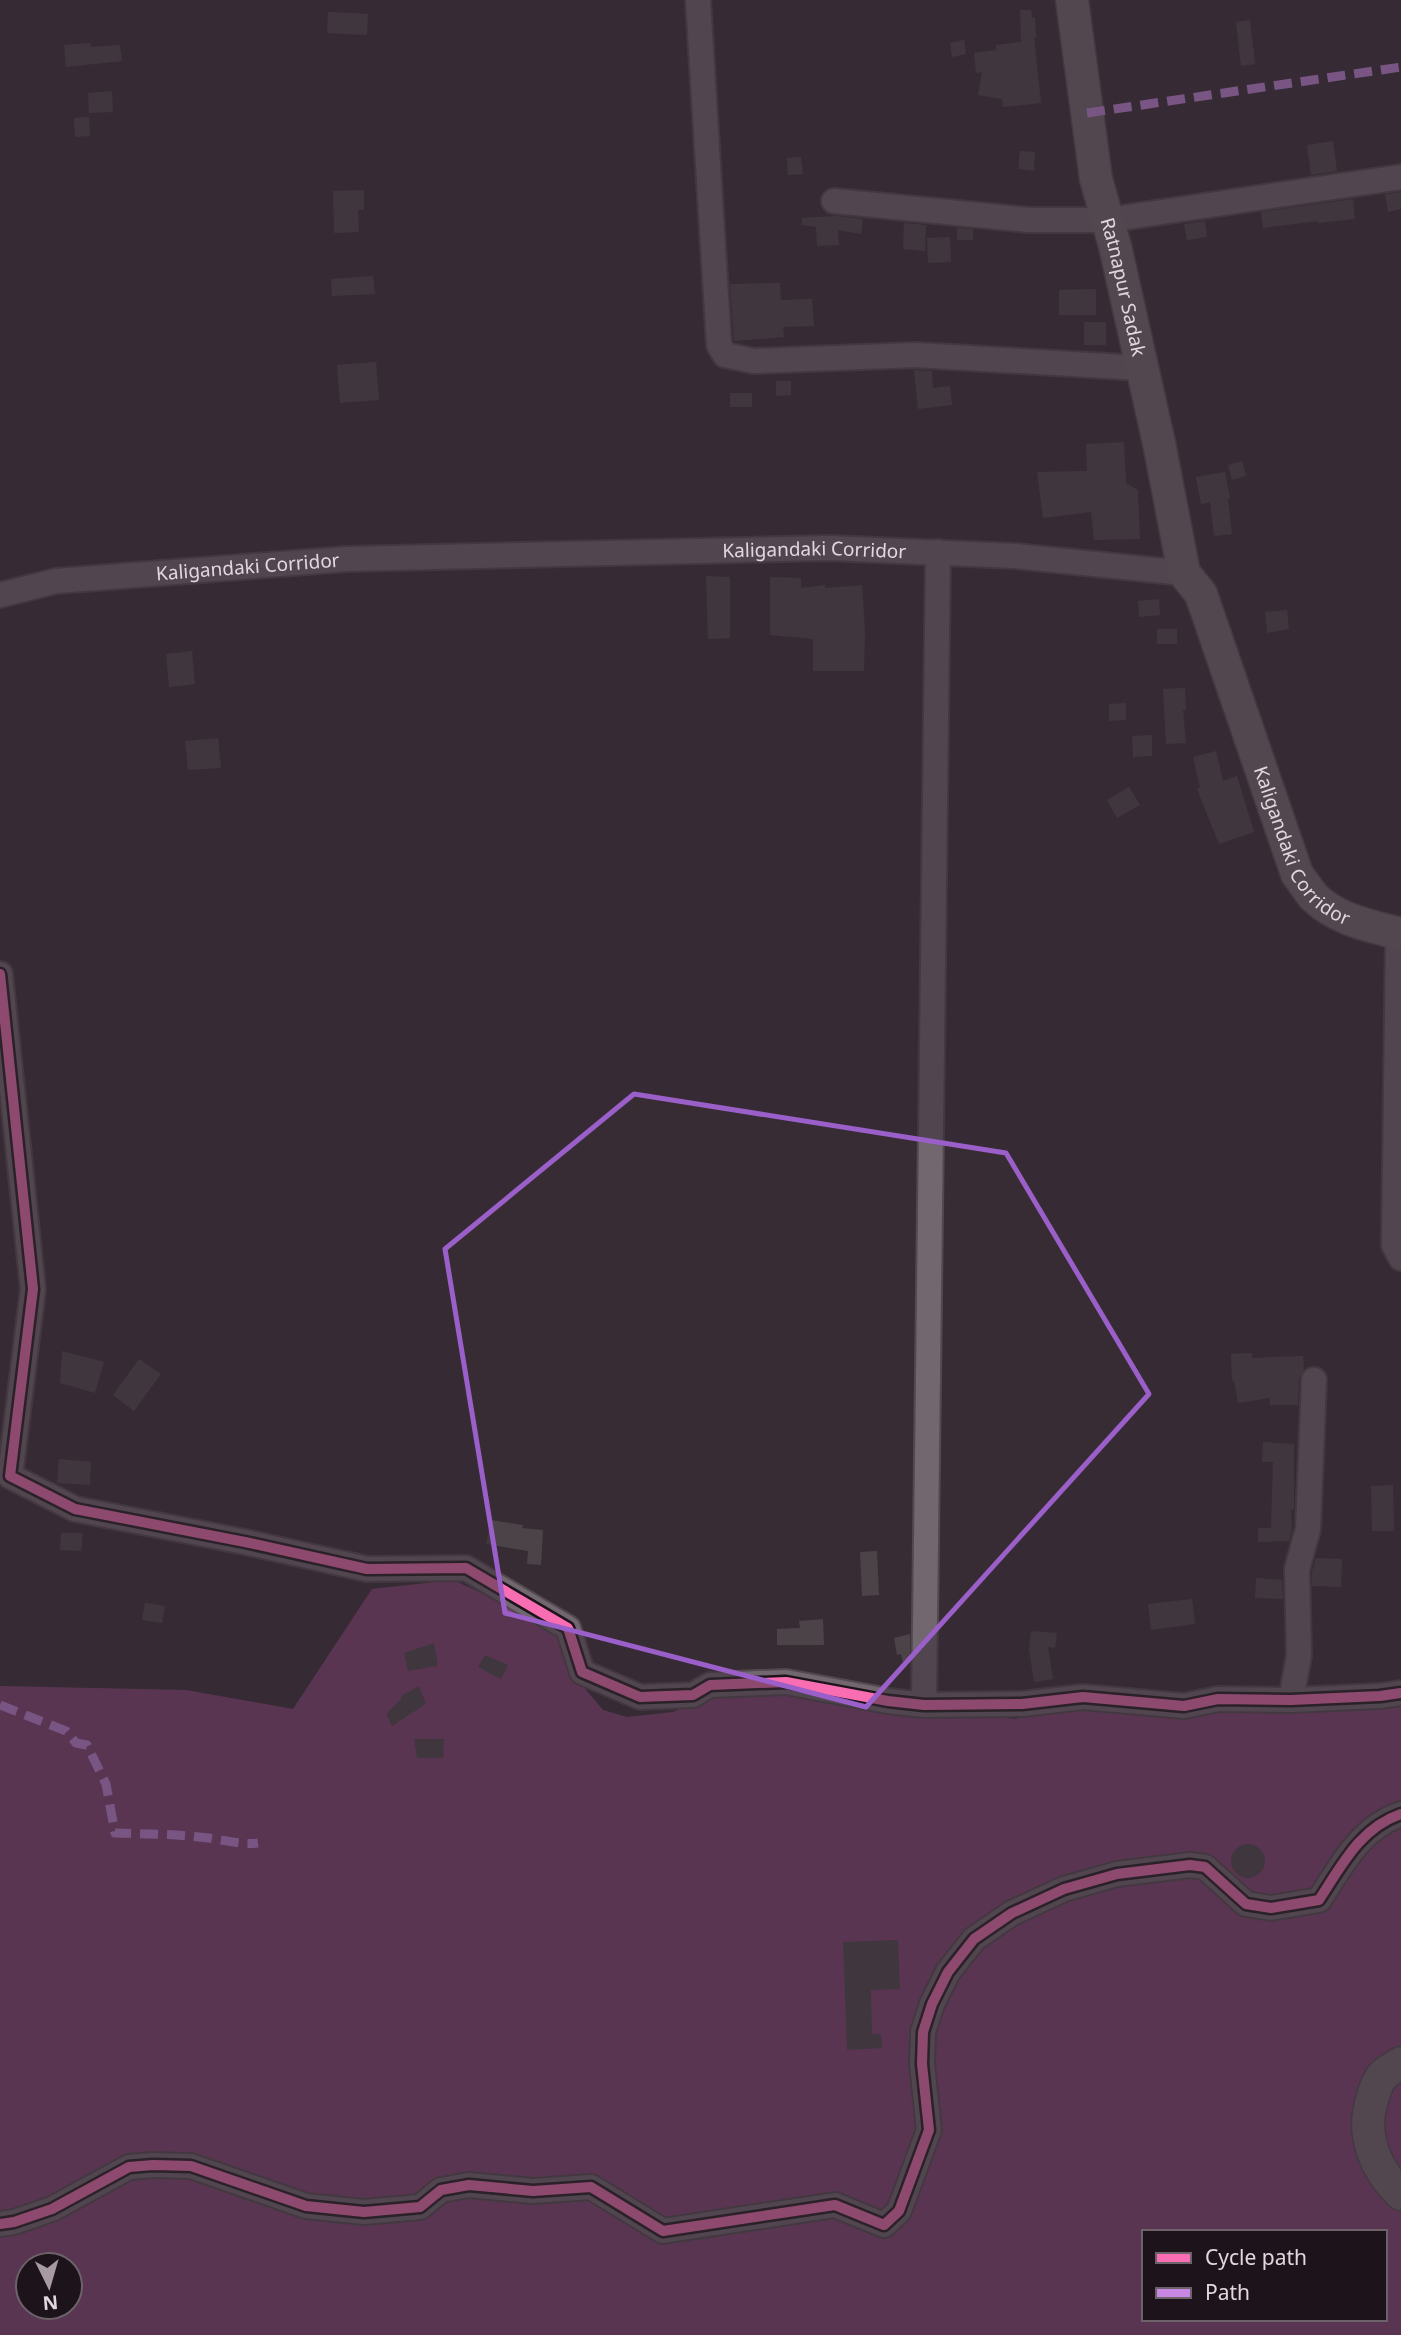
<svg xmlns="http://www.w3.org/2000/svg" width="1401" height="2335" font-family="'Noto Sans',sans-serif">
  <rect width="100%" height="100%" fill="#372c34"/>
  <path fill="#844277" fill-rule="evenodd" d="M453,1580L560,1629L581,1684L603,1710L627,1717L673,1712L723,1691L786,1690L881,1706L1015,1719L1085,1705L1401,1699V2335H0V1686L186,1690L293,1709L372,1589ZM1144,2232H1385V2319H1144ZM28,2265H70V2307H28Z"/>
  <path fill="#4c4349" d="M1020,10H1031L1032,18H1035L1036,38H1034L1041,103L1003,107L1002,99L978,95L982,72L976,73L974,53L996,50V45L1021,42Z
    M328,12L368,14L367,35L327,33Z
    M1250,20L1255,64L1241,66L1236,22Z
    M964,40L966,54L952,57L950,43Z
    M91,43V47L120,45L122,61L66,67L64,45Z
    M112,91L113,112L89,113L88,93Z
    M89,117L90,136L75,137L74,118Z
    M1333,141L1337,171L1311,175L1307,145Z
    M1020,151L1035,152L1034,171L1018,169Z
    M801,157L803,174L788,175L787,158Z
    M364,190V210H358L359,232L334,233L333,191Z
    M1401,192V209L1388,212L1385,194Z
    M1353,199L1355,219L1318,223V221L1263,228L1261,212Z
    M836,216L863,219L861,234L838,230L839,245L817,246L816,227L802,225V218Z
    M1205,221L1207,237L1187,240L1184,224Z
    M904,223L926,225L925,251L903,249Z
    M957,228L973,229V240H957Z
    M950,237L951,262L928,263L927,238Z
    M373,276L375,294L332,296L331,279Z
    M780,283L781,300L812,299L814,326L783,327L784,337L734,341L730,284Z
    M1096,289V315H1059V290Z
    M1084,322H1106V345H1084Z
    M376,362L379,400L340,403L337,365Z
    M914,370L932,371L933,388L950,386L952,405L918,409Z
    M776,381H791V395L776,396Z
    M730,393H752V407H730Z
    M1124,442L1126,483L1138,490L1140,539L1094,540L1091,512L1043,518L1037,472L1087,471L1086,444Z
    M1242,461L1246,476L1232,480L1228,465Z
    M1225,472L1230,498L1228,499L1232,534L1214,536L1210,502L1201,504L1196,477Z
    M706,576L730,577V638L708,639Z
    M770,577L801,578V588L825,585V588L862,585L865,632L864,671H813V639L770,635Z
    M1159,599L1160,615L1139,617L1138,601Z
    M1287,610L1289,629L1267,633L1265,612Z
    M1157,629H1177V644H1157Z
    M192,651L195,684L169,687L166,654Z
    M1185,688L1186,710H1183L1186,743L1166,744L1163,689Z
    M1126,703V720L1109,721V704Z
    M1152,735V756L1133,757L1132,736Z
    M218,738L221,768L188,770L185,741Z
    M1216,751L1223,781L1237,776L1254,832L1219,844L1197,789L1200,788L1193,757Z
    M1129,787L1140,805L1117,818L1107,800Z
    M62,1351L104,1362L95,1393L60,1383Z
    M1252,1353V1358L1303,1356L1304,1370L1299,1379L1298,1405H1270V1398L1238,1403L1234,1380L1232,1381L1231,1354Z
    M139,1359L161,1374L134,1411L113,1395Z
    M1263,1442L1294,1444V1510H1291L1292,1530L1289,1541L1258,1542V1528H1271L1273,1462H1262Z
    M59,1459L91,1462L90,1485L57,1483Z
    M1393,1485L1394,1531H1372L1371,1486Z
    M491,1520L523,1525L522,1528L543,1530L541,1565L527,1564L528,1551L486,1544Z
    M61,1533H83L81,1551L60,1550Z
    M877,1551L879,1595L862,1596L860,1552Z
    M1316,1558L1342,1559L1341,1587L1312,1586V1571Z
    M1256,1578L1282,1580L1283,1599L1255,1598Z
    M1192,1599L1195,1624L1151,1630L1148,1604Z
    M145,1603L165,1606L162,1623L142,1620Z
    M823,1619L824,1645H777V1629L800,1628L799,1621Z
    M1031,1631L1057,1633L1055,1648L1048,1647L1053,1679L1034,1682L1029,1649Z
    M910,1634V1662L903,1663L901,1654L897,1655L894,1638Z
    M434,1643L438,1666L408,1671L404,1653Z
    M485,1655L508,1665L501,1679L478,1667Z
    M419,1686L426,1704L392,1726L386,1714L402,1698L401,1696Z
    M414,1739H444L443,1758H417Z
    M1231 1861a17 17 0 1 1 34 0a17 17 0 1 1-34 0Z
    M898,1940L900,1989L871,1990L872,2034H881L882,2048L847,2050L843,1942Z"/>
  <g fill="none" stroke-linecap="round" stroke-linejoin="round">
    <g stroke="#52484f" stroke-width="28">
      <g id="minor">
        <path d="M698,0L719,345L725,355L754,361L916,355L1141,368"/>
        <path d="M834,201L1029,220H1107L1401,177"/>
        <path id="s1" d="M0,595L56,581L347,559L829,548L1015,556L1184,573"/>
        <path d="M1398,933L1394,1245L1401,1258"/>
        <path d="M0,974L33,1289L10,1476L75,1509L245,1542L367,1569L466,1568L568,1628L582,1672L640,1697L693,1695L710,1685L786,1682L888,1701L924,1705L1022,1704L1083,1697L1184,1706L1218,1699L1291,1700L1380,1696L1401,1693"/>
        <path d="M1291,1700L1299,1655L1297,1569L1308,1529L1314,1380"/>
        <path d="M924,1705L938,552"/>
        <path d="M0,2224L14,2222L52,2209L129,2167L153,2165L191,2166L306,2206L364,2212L420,2207L441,2190L469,2185L533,2191L591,2187L663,2231L835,2205L884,2225L899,2211L929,2130L922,2064L923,2032L932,2004L948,1972L974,1939L1012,1913L1064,1889L1117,1874L1190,1865L1205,1867L1246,1904L1271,1908L1319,1900C1342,1865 1360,1828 1401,1814"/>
      </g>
    </g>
    <g stroke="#52484f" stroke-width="35">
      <g id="major">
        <path id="s2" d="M1072,0L1096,179L1115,246L1159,443L1184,573L1201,594L1297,874C1303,882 1308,890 1314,897C1337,920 1371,926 1401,934"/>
        <path d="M1401,2063C1395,2067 1388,2070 1383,2075C1377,2082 1374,2092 1372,2100C1361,2135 1375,2169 1401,2194"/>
      </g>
    </g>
    <use href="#minor" stroke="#72666f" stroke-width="24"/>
    <use href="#major" stroke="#736670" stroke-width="32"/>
    <path stroke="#c787e3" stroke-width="9" stroke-dasharray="18 9" stroke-linecap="butt" d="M1087,113L1401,67
      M0,1705L66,1731L76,1743L87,1745L106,1784L115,1833C146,1834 177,1834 208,1838C225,1840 241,1845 258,1843"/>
    <g stroke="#1d141b" stroke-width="15">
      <path id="cycleway" d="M0,974L33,1289L10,1476L75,1509L245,1542L367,1569L466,1568L568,1628L582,1672L640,1697L693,1695L710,1685L786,1682L888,1701L924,1705L1022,1704L1083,1697L1184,1706L1218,1699L1291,1700L1380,1696L1401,1693
        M0,2224L14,2222L52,2209L129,2167L153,2165L191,2166L306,2206L364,2212L420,2207L441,2190L469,2185L533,2191L591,2187L663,2231L835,2205L884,2225L899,2211L929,2130L922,2064L923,2032L932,2004L948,1972L974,1939L1012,1913L1064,1889L1117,1874L1190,1865L1205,1867L1246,1904L1271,1908L1319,1900C1342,1865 1360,1828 1401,1814"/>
    </g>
    <use href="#cycleway" stroke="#f96db3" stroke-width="10"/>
  </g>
  <path d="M0 0H1401V2335H0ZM634,1094L1006,1153L1149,1394L866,1707L505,1613L445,1249Z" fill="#372c34" fill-opacity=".55" fill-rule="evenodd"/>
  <path fill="none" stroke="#9a5fc9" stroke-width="5" stroke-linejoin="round" d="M634,1094L1006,1153L1149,1394L866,1707L505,1613L445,1249Z"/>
  <g text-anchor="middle" stroke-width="5" stroke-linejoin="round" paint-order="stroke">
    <g font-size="19" fill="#e3d6e0" stroke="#1d141b">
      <text dy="7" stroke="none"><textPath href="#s2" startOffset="292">Ratnapur Sadak</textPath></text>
      <text dy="7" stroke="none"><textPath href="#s1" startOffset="817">Kaligandaki Corridor</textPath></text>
      <text dy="7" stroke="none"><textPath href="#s1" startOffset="250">Kaligandaki Corridor</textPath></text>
      <text dy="7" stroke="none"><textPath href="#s2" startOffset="886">Kaligandaki Corridor</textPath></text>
    </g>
  </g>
  <rect x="1142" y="2230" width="245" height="91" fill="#1d141b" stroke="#6c626a" stroke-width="2"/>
  <rect x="1156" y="2253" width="35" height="10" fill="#f96db3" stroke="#6c626a" stroke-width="2"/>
  <text x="1205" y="2265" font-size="21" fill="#e3d6e0">Cycle path</text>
  <rect x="1156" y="2288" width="35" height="10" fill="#c787e3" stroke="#6c626a" stroke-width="2"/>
  <text x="1205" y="2300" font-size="21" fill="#e3d6e0">Path</text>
  <g transform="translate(49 2286) rotate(175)"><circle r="33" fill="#1d141b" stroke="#6c626a" stroke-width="2"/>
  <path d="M0-5L12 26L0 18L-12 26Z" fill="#a79aa4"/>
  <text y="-10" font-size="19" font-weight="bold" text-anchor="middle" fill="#e3d6e0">N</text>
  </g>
</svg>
